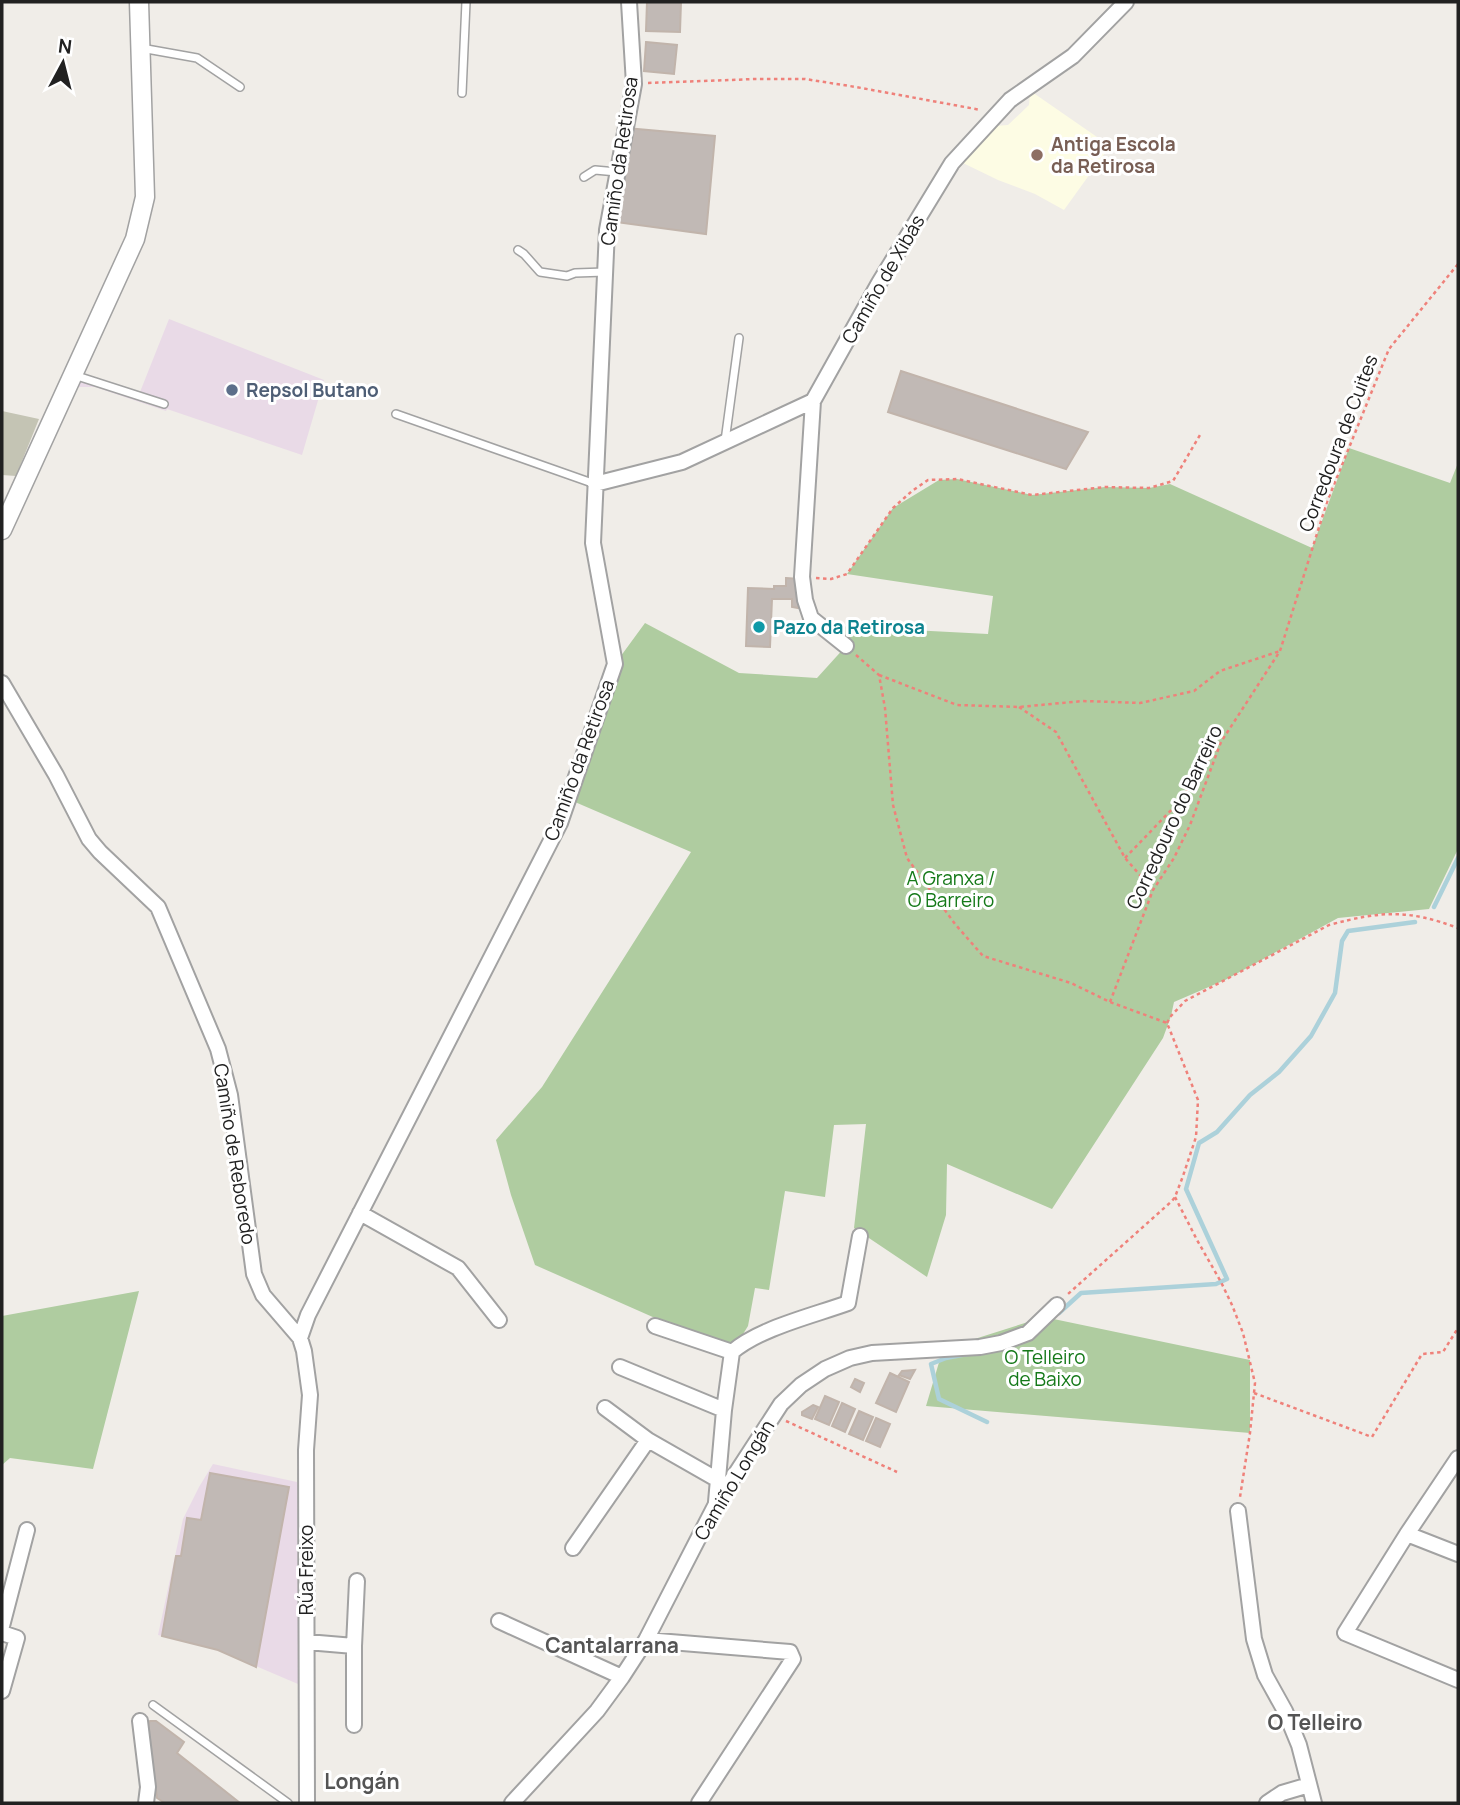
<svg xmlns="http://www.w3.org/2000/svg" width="1460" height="1805" font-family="Manrope,sans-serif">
  <rect width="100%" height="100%" fill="#f0ede8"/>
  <path fill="#e9dae7" d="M169,319L324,380L302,455L167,409L166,411L95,387H78L84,374L140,392Z
    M213,1464L297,1482L303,1514L298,1684L218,1650L158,1635L183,1519L199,1487Z"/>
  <path fill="#fdfce4" d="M1032,92L1110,146L1064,210L1035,194L998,180L963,163L995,126L1008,125L1029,105L1030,93Z"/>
  <path fill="#c4c4b4" d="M2,411L39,419L16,476L2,475Z"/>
  <path fill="#afcca0" d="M1349,448L1450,483L1458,463V849L1429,909L1338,918L1225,980L1174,1002L1171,1016L1163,1038L1052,1209L947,1164L946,1215L927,1277L854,1228L866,1124L834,1125L825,1197L785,1191L769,1290L755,1288L748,1326L732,1352L535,1265L511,1195L496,1140L542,1087L691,852L568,799L615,664L645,623L739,673L817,678L846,646L835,626L988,634L993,596L847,574L893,508L939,480L957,479L1032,495L1105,487L1149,488L1170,484L1312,548Z
    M139,1291L93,1469L10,1458L2,1465V1316Z
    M1044,1317L1250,1360V1433L926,1406L943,1349Z"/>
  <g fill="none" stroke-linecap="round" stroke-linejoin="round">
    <path stroke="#acd1da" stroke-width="4.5" d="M1434,907L1458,858
      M1059,1313L1081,1293L1216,1284L1227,1279L1186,1189L1199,1143L1217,1132L1250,1095L1279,1072L1311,1036L1335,993L1342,941L1348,931L1415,922
      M967,1354L946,1358L931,1364L939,1399L987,1422"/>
  </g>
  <path fill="#c1b9b5" stroke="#c1b4ab" stroke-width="2" d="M647,2H681L680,32L646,31Z
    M646,42L677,45L674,74L644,71Z
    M626,128L715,136L706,234L608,221Z
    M901,371L1088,432L1066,469L888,412Z
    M786,578L799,579L798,608L792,607V599H772L770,647L746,646L748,588L774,589V586H786Z
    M915,1370L910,1379L899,1375L902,1371Z
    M890,1373L909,1382L896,1412L876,1403Z
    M855,1379L864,1383L860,1392L851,1387Z
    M825,1396L839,1402L829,1425L815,1419Z
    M842,1403L855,1409L845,1432L832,1426Z
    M813,1405L818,1407L812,1419L802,1415V1412Z
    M859,1411L873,1417L863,1440L849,1434Z
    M876,1418L890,1424L880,1447L866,1441Z
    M210,1473L289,1487L256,1667L218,1650L162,1636L176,1556H181L187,1518L201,1520Z
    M150,1721H156L184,1742L177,1753L240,1803H165L157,1798L148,1725Z"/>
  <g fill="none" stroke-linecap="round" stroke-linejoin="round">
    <g stroke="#a2a2a2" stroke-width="10">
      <path id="service" d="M141,48L197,58L240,87
        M462,93L466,2
        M584,177L595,170L617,172
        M518,250L524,254L540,272L567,276L575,273L605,272
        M74,375L164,404
        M396,414L595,484
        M725,441L739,338
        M153,1705L288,1803"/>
    </g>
    <g stroke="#a2a2a2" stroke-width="18">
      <path id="minor" d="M813,401L802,577L805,600L811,618L846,646
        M595,484L682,462L813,401L879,283L952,163L1010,100L1073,56L1126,2
        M2,683L56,775L89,839L100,852L158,907L218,1049L230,1095L254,1274L263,1295L300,1338L304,1351L310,1395L306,1450L307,1803
        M360,1213L458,1268L499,1320
        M655,1326L732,1352
        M300,1338L308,1315L560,823L615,664L593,543L607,230L634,84L629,2
        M620,1367L724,1410
        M605,1408L648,1440
        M1458,1458L1407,1534L1345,1633L1458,1680
        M716,1502L724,1410L732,1352C760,1328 812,1316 848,1303L860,1236
        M1238,1511L1254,1639L1265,1675L1285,1711L1299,1745L1314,1803
        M1407,1534L1458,1554
        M573,1548L648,1440L718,1480
        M499,1621L622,1677
        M2,1626L27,1530
        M2,1633L17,1638L2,1691
        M646,1640L790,1652L793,1659L699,1803
        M307,1642L354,1646V1725
        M354,1646L357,1581
        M140,1721L148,1787L146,1803
        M512,1803L597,1711L622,1677L646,1640L716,1504L781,1404L801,1385L825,1369L850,1358L872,1353L980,1347L1001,1343L1028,1333L1057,1305
        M1267,1803L1282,1793L1309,1785"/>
    </g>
    <g stroke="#a2a2a2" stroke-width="21">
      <path id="tertiary" d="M2,530L135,239L145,197L139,2"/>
    </g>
    <path stroke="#ef817a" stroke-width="2.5" stroke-dasharray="3.5 3.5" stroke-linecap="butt" d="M648,83L756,79H805L856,87L981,110
      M816,578L831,579L847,574L893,508L912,491L928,480L957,479L1032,495L1105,487L1149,488L1173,481L1200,435
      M856,655L879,675L885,708L893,805L907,858L955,924L983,956L1071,983L1110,1002L1167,1023L1198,1100L1196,1137L1183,1176L1175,1197L1172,1201L1068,1294
      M879,675L957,705L1019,707L1083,701L1140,703L1194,691L1220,671L1280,651
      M1019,707L1056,732L1125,858L1153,890
      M1125,858L1177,804L1217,747
      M1110,1002L1153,890L1174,858L1190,825L1221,742L1280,651L1327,502L1389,349L1458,264
      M1167,1023L1171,1016L1185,1001L1329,925C1381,911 1407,909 1458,928
      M1175,1197L1197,1240L1221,1282L1232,1305L1243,1333L1255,1383L1250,1433L1240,1497
      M1254,1393L1372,1437L1422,1354L1443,1352L1458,1328
      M786,1421L897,1472"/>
    <use href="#service" stroke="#fff" stroke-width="7"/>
    <use href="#minor" stroke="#fff" stroke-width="14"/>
    <use href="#tertiary" stroke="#fff" stroke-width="18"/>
  </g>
  <circle fill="#8d6e63" stroke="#fff" stroke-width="2.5" cx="1037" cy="155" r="7"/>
  <circle fill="#5c6f8a" stroke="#fff" stroke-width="2.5" cx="232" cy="390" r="7"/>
  <circle fill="#0f9aa8" stroke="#fff" stroke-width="2.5" cx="759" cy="627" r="7"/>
  <g text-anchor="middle" stroke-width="6" stroke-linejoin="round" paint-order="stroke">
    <g font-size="19" font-weight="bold" fill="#785e54" stroke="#fff" text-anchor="start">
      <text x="1051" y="151">Antiga Escola<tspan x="1051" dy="22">da Retirosa</tspan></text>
    </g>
    <g font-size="19" fill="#212121" stroke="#fff">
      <text transform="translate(619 161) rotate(-82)" y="7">Camiño da Retirosa</text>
      <text transform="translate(883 279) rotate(-60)" y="7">Camiño de Xibás</text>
      <text transform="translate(1338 443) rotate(-69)" y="7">Corredoura de Cuites</text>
      <text transform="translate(579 760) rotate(-70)" y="7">Camiño da Retirosa</text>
      <text transform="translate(1174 817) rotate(-65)" y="7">Corredouro do Barreiro</text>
      <text transform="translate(235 1154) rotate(81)" y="7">Camiño de Reboredo</text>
      <text transform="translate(734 1480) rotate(-59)" y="7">Camiño Longán</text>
      <text transform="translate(306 1570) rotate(-90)" y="7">Rúa Freixo</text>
    </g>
    <g font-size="19" font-weight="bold" fill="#4e5e75" stroke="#fff" text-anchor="start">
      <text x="246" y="397">Repsol Butano</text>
    </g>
    <g font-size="19" font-weight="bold" fill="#0d838f" stroke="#fff" text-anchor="start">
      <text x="773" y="634">Pazo da Retirosa</text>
    </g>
    <g font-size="19" fill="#157919" stroke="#fff">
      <text x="951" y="885">A Granxa /<tspan x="951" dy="22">O Barreiro</tspan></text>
      <text x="1045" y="1364">O Telleiro<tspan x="1045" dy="22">de Baixo</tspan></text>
    </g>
    <g font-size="21" font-weight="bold" fill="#545454" stroke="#fff">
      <text x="612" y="1653">Cantalarrana</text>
      <text x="1315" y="1730">O Telleiro</text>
      <text x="362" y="1789">Longán</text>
    </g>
  </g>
  <rect width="1460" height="1805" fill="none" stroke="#212121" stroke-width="7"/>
  <g transform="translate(63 63) rotate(7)" stroke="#ffffff" stroke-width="5" paint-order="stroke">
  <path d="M0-5L12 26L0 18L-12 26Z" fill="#212121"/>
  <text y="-10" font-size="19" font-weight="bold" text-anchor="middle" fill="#212121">N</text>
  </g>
</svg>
